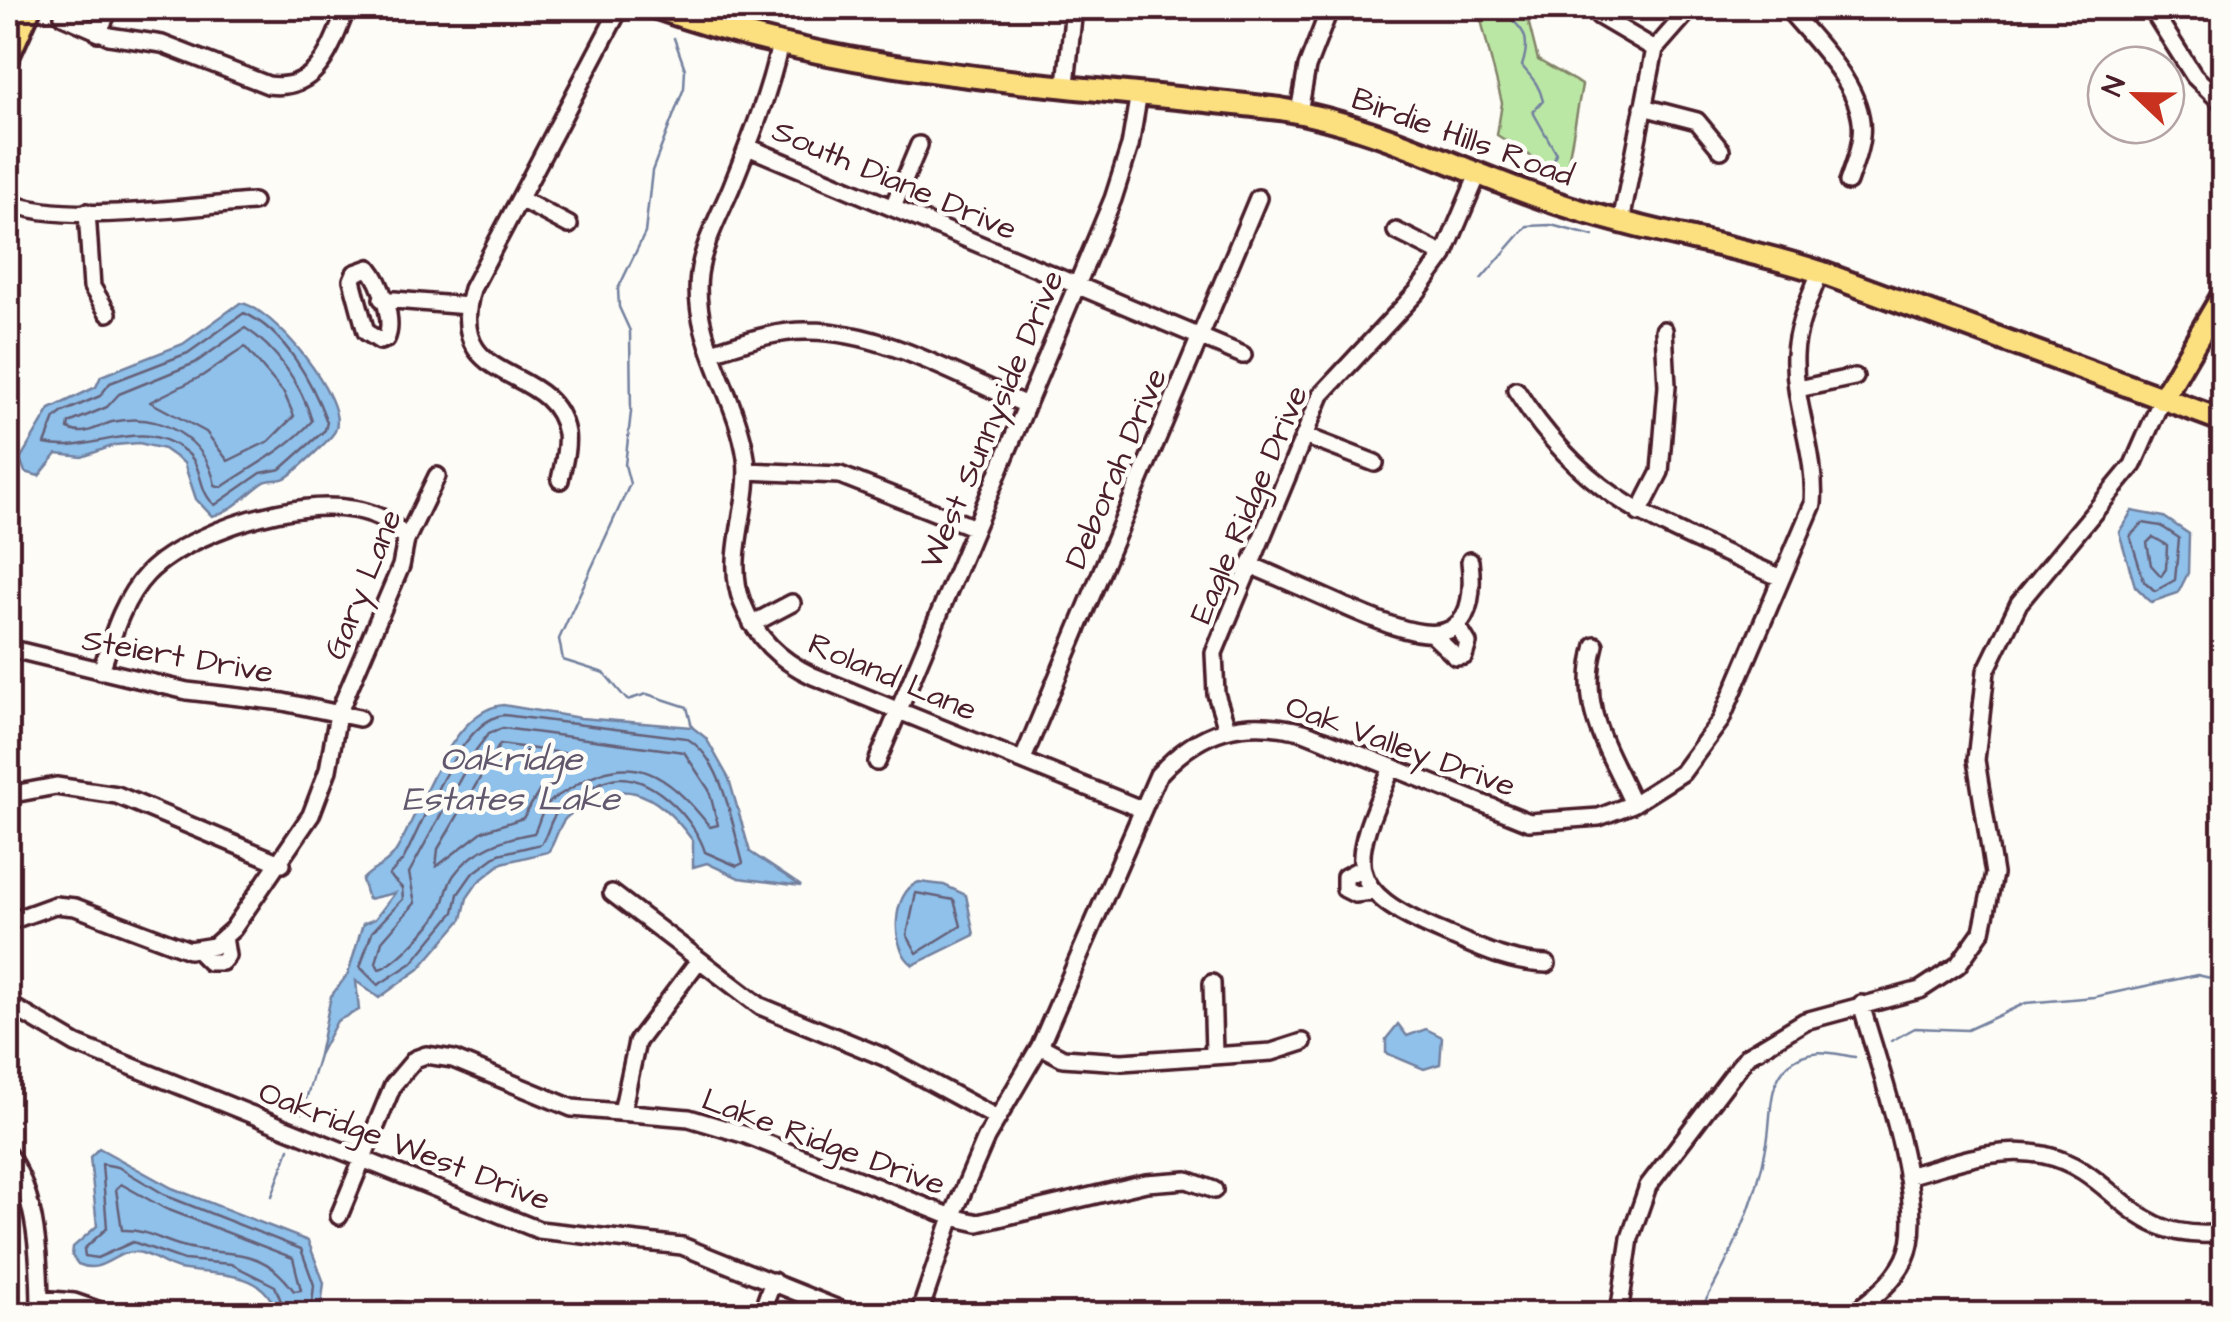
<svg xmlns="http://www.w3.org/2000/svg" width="2231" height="1322" font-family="'Architects Daughter',sans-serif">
  <rect width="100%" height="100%" fill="#fdfcf7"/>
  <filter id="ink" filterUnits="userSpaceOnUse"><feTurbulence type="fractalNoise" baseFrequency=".01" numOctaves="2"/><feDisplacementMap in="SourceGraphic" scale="20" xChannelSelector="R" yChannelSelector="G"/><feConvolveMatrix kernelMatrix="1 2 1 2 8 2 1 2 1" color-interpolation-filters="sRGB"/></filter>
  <g filter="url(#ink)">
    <path fill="#bbe7a5" stroke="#828368" stroke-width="2.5" d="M1448,8H1525L1538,60L1582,85L1564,184L1542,163L1497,135L1502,103L1480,16Z"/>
    <path fill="#8fc1eb" stroke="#73809e" stroke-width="2.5" d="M240,303C271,305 350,401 335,431C332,438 292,475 285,478C277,482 271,478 263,483C246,495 233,511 212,516L196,499L184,463L164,449L139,443L115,445L82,457L57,454L39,476L25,472L20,459L50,409L96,387L101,376L183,344Z
      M2132,511L2164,517L2189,534L2188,573L2178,593L2151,602L2135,586L2119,532Z
      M503,705L580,718L692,727L706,738L729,779L750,852L801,886L739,878L707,863L693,867V841C655,789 619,773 567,817C558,824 556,842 548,852L502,863L478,882L467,898L462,919L419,969L379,998L356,981L359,1010L337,1021L319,1055L331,996L348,974L363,924L375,919L395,893L368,899L362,880C372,868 387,866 396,851C421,811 450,710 503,705Z
      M919,882L944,885L966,895L974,935L913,965C890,949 891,892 919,882Z
      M1398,1024L1407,1036L1426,1029L1442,1037L1440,1064L1424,1069L1386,1053V1039Z
      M99,1148L172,1188L308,1241L324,1283L320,1314H276C267,1268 214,1276 179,1269C164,1266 150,1252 135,1252C112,1252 103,1275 78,1264L72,1256L73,1247L97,1226L90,1157Z"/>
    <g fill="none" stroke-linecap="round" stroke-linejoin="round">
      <path stroke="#666078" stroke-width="2.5" d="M244,313C285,331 312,382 327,422L325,430L281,469L261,473L215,505C197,491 204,466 186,452C138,414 94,455 45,444L55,418L63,412L100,396L110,383L188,353Z
        M245,328C277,348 302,386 312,421C286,450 254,465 222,487L215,485C206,438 160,411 112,422C95,427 86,437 68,429L69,423L107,407L119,394L195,363Z
        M245,347L284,393L294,416L269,441L228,461L206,432L150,402L202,376Z
        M2143,523L2161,526L2179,538L2175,580L2155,591L2144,581L2130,536Z
        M2153,537L2167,545L2166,569L2161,576L2151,565L2147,543Z
        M504,715L686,738C724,759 732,826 743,863L737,866L705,852C696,822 657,779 621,778C602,777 573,798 559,810C549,819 549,834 541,844L499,854L472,874L458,894L454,912L412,963L378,985L360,967L372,932L403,899L402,888L389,875L403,860C423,824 460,719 504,715Z
        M503,728L684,752L709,790L718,825L710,827C670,775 632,748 573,787C564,793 553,797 547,805C540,813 539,824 534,833C504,838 473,849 454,875C447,885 447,894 443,904C437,921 396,965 379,969L376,963L382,941L415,903L409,873L476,750L489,733Z
        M500,744L577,755L581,761L540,790L523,818L483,831L436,867L438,849Z
        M916,893L954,900L961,926L917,953L907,935Z
        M121,1184L164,1208L293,1258L301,1290L294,1291C259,1242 228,1259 182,1246C159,1240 146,1229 122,1230L116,1189Z
        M286,1314L275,1286L231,1264L184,1260L133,1242L97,1258L85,1256L84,1249L107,1228L102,1164L118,1167L169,1197L301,1249L314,1285L311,1314"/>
      <path stroke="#73809e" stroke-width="2.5" d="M1497,8C1521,27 1533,33 1522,66C1532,78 1539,84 1543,101L1533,112L1556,153L1551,169
        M674,38L685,69L684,88L652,171L645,233L618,289L619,307L630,331L631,412L625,465L630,484L559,639L563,660L604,673L627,700L647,694L687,707L692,727
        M1481,279L1527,226L1551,225L1593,236
        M1891,1041L1915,1028L1967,1030L2026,1003L2094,997L2197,975L2224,981
        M302,1113L319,1055
        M272,1196L289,1149
        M1698,1314C1729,1261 1756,1205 1767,1143C1772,1117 1767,1083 1789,1064C1810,1046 1831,1053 1855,1057"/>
      <g stroke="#4a1f2b" stroke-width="22">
        <path id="minor" d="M1594,8L1599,16L1655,49
          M1787,8C1814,41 1867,89 1861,136C1860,151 1853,167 1848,182
          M2151,8L2194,76L2219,100
          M63,16L109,36L162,44L268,85C319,92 331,46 347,8
          M98,33L110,8
          M780,44C769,94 750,141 731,188C719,216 703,245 699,274C691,339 737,395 746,458C752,504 724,556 742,602C756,638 779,660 813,676L1141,809
          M1066,84L1074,8
          M1643,107L1697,121L1721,150
          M1299,112L1307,67L1330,8
          M748,147L1243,355
          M520,199L569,225
          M8,202C64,226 189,206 253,202
          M893,207L919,145
          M87,212L92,287L108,313
          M1621,222L1655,49L1691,8
          M1396,231L1444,255
          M369,268C381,282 395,322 386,339L380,341L366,332L352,280L355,273Z
          M382,299L468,306
          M712,352C744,342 776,330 809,331C884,331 959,377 1027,405
          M1798,389L1855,377
          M1516,390C1589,505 1663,524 1781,578
          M1305,436L1375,463
          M747,471L840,475L975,528
          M560,480C563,465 568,448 566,433C553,359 444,391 472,289L620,8
          M1639,513L1660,472L1667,386L1664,330
          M1250,565C1281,578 1312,592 1344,606C1404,632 1482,668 1470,561
          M752,624L792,603
          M1434,636L1456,657L1464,656L1468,643L1457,625
          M1595,645C1578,709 1607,746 1633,804
          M8,648L187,691L283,702L359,718
          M101,671C112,638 122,600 147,574C193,526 362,470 406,540
          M1226,725L1216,694L1214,653L1321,395L1417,292L1444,255L1479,172
          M1023,759L1258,198
          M877,762L1113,199L1130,146L1139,93
          M1392,768C1350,864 1339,889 1444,933C1479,948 1509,963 1547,964
          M8,795L56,786L117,795L282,864
          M1362,868L1345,877V889L1355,894L1372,892
          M612,893L760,1006L884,1057L997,1118
          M8,922L55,905L75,907L189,950L214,946L233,929L311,815L328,770L338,714L401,566L406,540L437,476
          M197,950L209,962H222L227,956L224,937
          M1212,983L1214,1053
          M8,1004L76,1044L539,1230L682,1246L851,1314
          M1040,1046L1063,1058L1122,1062L1272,1052L1303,1042
          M622,1112L637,1042L699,960
          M8,1155C38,1194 40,1267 40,1314
          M1907,1176C1951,1164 1998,1145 2044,1155C2118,1171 2126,1245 2224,1233
          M339,1216L393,1085L415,1059L426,1055L453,1059L572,1108L689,1118L746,1135L952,1217L978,1223L1146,1183L1187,1180L1214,1190
          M40,1299L74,1302L109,1314
          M379,1314L397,1311L421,1314
          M761,1314L773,1281
          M919,1314L952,1217L986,1138L1040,1046L1158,775C1201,728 1244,717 1304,732L1529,822L1599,817L1633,804L1682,773L1721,720L1813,504C1817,451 1793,406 1795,355C1796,326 1810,298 1820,272
          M1619,1314L1630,1238L1648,1186L1747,1056L1805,1021L1920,990L1958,965L1982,931L1994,874L1976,760L1986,671L2019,603L2133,465L2162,399
          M1852,1314C1872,1299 1894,1282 1905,1259C1931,1207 1877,1063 1861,1004"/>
      </g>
      <g stroke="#4a1f2b" stroke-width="28">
        <path id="major" d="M657,8C855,79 1073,84 1280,109C1383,126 1470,176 1569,207C1651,234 1738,245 1820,272L2224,421
          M8,57L30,8
          M2162,399L2224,293"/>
      </g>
      <use href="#minor" stroke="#fdfcf7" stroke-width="15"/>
      <use href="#major" stroke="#fce080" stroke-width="20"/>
    </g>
  </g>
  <g text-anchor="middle" stroke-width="9" stroke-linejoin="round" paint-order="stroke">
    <g font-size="32" fill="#4a1f2b" stroke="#fdfcf7">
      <text transform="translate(1463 136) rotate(20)" y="11">Birdie Hills Road</text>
      <text transform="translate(895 179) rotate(23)" y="11">South Diane Drive</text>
      <text transform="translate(991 419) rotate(-67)" y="11">West Sunnyside Drive</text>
      <text transform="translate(1115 468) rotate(-67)" y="11">Deborah Drive</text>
      <text transform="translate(1248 504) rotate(-67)" y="11">Eagle Ridge Drive</text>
      <text transform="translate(362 584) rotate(-68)" y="11">Gary Lane</text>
      <text transform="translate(178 655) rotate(10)" y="11">Steiert Drive</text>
      <text transform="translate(893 676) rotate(23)" y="11">Roland Lane</text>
      <text transform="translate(1401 745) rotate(20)" y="11">Oak Valley Drive</text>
      <text transform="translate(824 1141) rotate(20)" y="11">Lake Ridge Drive</text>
      <text transform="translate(405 1145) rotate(21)" y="11">Oakridge West Drive</text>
    </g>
    <g font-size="35" font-style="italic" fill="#62586e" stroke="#fdfcf7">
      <text x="511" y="770">Oakridge<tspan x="511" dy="40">Estates Lake</tspan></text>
    </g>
  </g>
  <rect width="2231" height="1322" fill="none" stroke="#fdfcf7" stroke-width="40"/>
  <rect x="20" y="20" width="2191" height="1282" fill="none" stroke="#4a1f2b" stroke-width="4" filter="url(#ink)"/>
  <g transform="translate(2136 95) rotate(292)"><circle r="48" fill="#fdfcf7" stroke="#b5a4a5" stroke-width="2.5"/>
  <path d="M0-8L18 38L0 25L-18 38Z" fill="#c8321e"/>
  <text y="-15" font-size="28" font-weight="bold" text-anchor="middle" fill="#4a1f2b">N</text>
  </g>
</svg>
